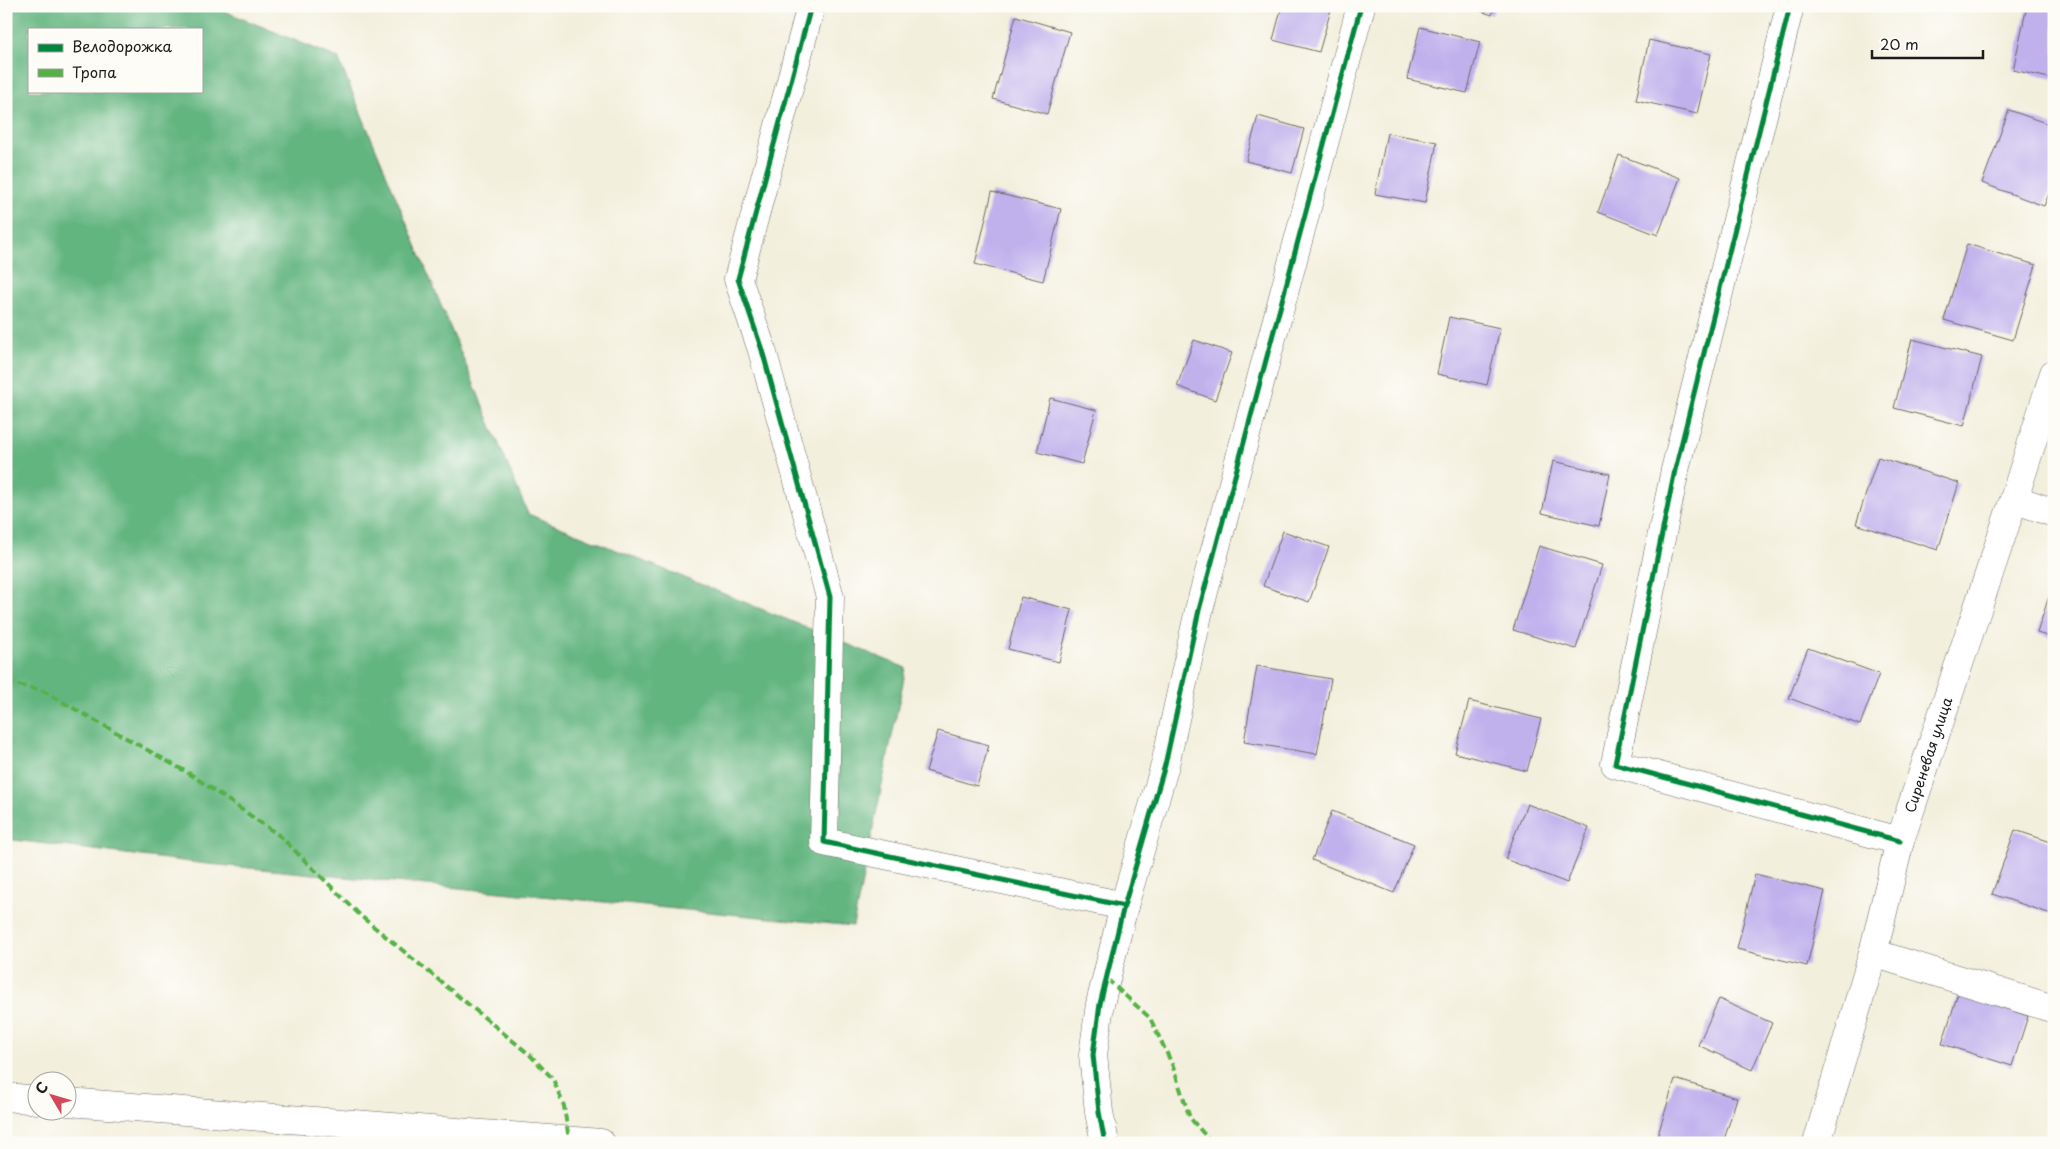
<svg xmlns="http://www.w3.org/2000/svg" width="2060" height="1149" font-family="'Playpen Sans',sans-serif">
  <rect width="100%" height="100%" fill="#fdfcf7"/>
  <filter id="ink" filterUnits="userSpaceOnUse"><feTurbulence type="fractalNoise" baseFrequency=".02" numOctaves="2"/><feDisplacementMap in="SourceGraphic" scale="10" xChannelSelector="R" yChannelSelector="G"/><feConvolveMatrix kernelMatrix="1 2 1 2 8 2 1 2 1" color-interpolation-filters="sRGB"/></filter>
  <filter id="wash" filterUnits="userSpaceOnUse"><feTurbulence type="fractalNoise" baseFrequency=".0096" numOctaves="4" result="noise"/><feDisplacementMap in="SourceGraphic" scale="20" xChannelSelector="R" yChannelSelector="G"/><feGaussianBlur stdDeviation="1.12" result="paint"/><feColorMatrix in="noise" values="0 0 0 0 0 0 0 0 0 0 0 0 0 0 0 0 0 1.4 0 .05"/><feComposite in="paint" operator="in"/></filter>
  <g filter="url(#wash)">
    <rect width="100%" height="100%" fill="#f3efdd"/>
    <path fill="#63b580" stroke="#40684e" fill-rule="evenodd" d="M6,6H212L338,58L528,514L906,668L853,926L198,863L6,839ZM29,29H201V91H29Z"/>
    <g id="blocks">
      <path fill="#c0b1ed" d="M1282,6H1332L1319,52L1273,40Z
        M1466,6H1495L1492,15Z
        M2027,6H2054V79L2013,70Z
        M1016,16L1070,32L1047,114L993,99Z
        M1420,27L1480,42L1467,93L1407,79Z
        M1649,40L1711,54L1697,114L1636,100Z
        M2009,110L2054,126V181L2044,206L1982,183Z
        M1258,116L1304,129L1292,173L1246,161Z
        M1387,133L1437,142L1425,203L1375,194Z
        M1619,155L1680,178L1658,235L1598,212Z
        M992,192L1061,209L1043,281L975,264Z
        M1967,244L2036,265L2013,340L1944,320Z
        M1449,317L1500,328L1487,385L1437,374Z
        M1912,339L1982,357L1964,426L1894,408Z
        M1194,340L1232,353L1215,400L1177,386Z
        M1050,398L1096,410L1082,464L1037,452Z
        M1878,457L1959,483L1938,550L1856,524Z
        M1553,461L1610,474L1599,526L1542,513Z
        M1283,531L1329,547L1309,602L1263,586Z
        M1539,546L1602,565L1576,649L1513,630Z
        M2053,584H2054V638L2037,633Z
        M1021,597L1072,610L1059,662L1008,649Z
        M1808,648L1879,674L1860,725L1789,698Z
        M1257,666L1331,679L1317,754L1244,742Z
        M1469,701L1541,719L1527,771L1455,753Z
        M938,731L989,745L977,786L926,771Z
        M1527,804L1589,828L1567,883L1505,859Z
        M1332,811L1414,844L1394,893L1312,860Z
        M2015,830L2054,843V915L1992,894Z
        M1755,874L1825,891L1807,966L1737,949Z
        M1958,993L2028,1016L2012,1066L1942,1044Z
        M1719,999L1772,1023L1752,1070L1698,1045Z
        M1675,1079L1737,1098L1723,1143H1663L1656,1141Z"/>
    </g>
  </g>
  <g filter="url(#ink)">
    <use href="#blocks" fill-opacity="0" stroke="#676660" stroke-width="1"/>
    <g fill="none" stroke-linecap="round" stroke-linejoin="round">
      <g stroke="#676660" stroke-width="29">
        <g id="minor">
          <path d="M811,6L738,279L762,350L830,597L824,842L1124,906"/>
          <path d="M1790,6L1675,470L1615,764L1900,841"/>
          <path d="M2014,499L2054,513"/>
          <path d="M1873,953L2054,1009"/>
          <path d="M6,1097L38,1100"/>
          <path d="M68,1102L601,1143"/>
          <path d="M1105,1143L1099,1112L1093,1055L1100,1004L1124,906L1165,765L1199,610L1361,6"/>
          <path id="s1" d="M1817,1143L1873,953L1900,841L2014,499L2054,373"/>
        </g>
      </g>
      <use href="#minor" stroke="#fff" stroke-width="28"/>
      <path stroke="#55b145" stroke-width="4" stroke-dasharray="8 4" stroke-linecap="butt" d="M6,682L43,691L190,774L280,836L362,917L530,1055L553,1079L564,1106L569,1140
        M1107,979L1150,1018L1172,1064L1190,1118L1212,1143"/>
      <g stroke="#fdfcf7" stroke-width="8">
        <path id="cycleway" d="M811,6L738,279L762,350L830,597L824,842L1124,906
          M1790,6L1675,470L1615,764L1900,841
          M1105,1143L1099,1112L1093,1055L1100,1004L1124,906L1165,765L1199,610L1361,6"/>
      </g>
      <use href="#cycleway" stroke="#00873e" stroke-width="5"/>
    </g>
  </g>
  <g text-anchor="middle" stroke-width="4" stroke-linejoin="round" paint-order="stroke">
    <g font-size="14" fill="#1c1c1c" stroke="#fdfcf7">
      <text dy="5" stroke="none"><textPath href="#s1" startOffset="404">Сиреневая улица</textPath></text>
    </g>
  </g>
  <rect width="2060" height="1149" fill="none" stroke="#fdfcf7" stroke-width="25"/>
  <rect x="28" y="28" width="175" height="65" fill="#fdfcf7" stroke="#a3a29f"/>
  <rect x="38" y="44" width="25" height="8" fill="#00873e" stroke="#a3a29f"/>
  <text x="72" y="52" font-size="15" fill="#1c1c1c">Велодорожка</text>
  <rect x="38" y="69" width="25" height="8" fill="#55b145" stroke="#a3a29f"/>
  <text x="72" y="78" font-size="15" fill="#1c1c1c">Тропа</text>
  <g transform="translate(52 1096) rotate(308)"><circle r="24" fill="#fdfcf7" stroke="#a3a29f"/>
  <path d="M0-4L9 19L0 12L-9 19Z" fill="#d1495b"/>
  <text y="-8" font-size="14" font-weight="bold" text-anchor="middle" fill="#1c1c1c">С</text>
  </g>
  <path d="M1872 50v8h111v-8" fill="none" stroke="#1c1c1c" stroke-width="2.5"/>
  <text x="1880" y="50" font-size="15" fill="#1c1c1c" stroke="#fdfcf7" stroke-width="4" paint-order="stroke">20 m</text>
</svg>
